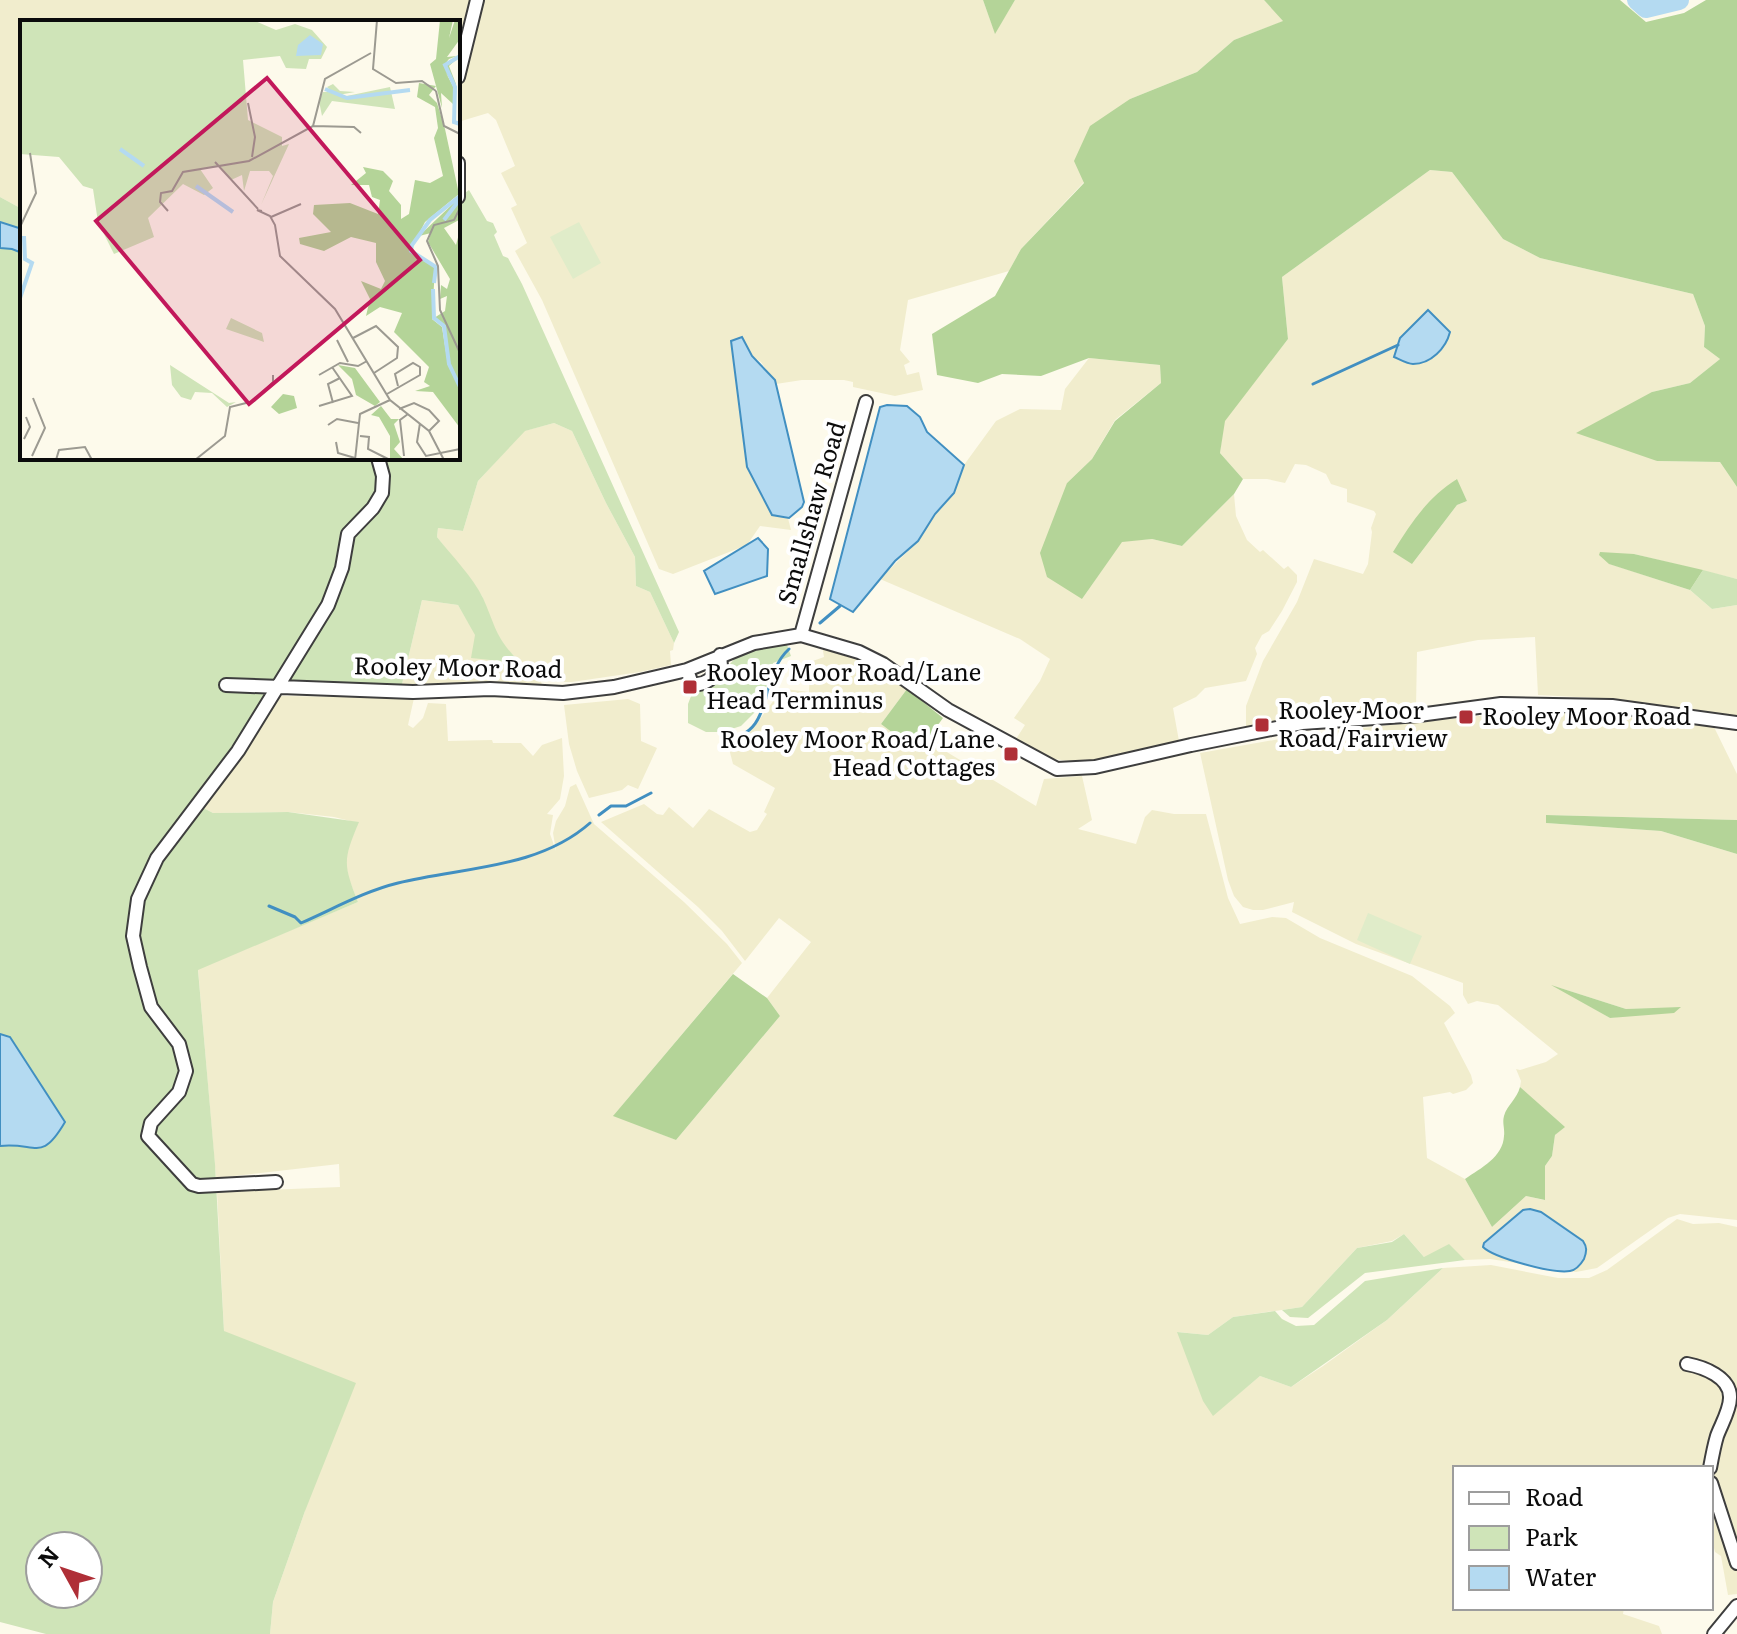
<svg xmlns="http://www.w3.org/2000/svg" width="1737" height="1634" font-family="Literata,serif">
  <rect width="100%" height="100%" fill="#fdfaeb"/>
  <path fill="#f1edcd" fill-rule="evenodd" d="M0,0H470L458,46V22H22V209L0,197Z
    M480,0H983L995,33L1015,0H1264L1284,21L1234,40L1197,72L1130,99L1084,182L1021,249L1009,271L908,300L900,350L910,362L904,365L907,375L919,372L923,390L895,396L853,387V382L844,380H802L776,384L761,362L752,356L742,338L791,530L760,526L747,545L673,574L659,569L542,300L515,251L527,243L511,208L517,205L501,173L515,166L496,120L488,113L458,122V88Z
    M1430,170L1452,172L1503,239L1540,258L1693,294L1705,326L1704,347L1720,359L1690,383L1652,392L1656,461L1720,462L1737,487V579L1634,554L1610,564L1690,590L1712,609L1737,605V716L1617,699L1538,695L1535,637L1478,640L1417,652L1416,708L1246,728V706L1263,661L1297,602L1314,559L1363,574L1368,564L1372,532L1371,528L1376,514L1374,511L1347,502V489L1331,484L1326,474L1306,465L1295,464L1285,483L1267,479H1243L1220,453L1224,421L1288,339L1282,277ZM1456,479L1467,501L1457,505L1412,564Z
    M1089,358L1160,365L1161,383L1115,420L1092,459L1067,483L1082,599L1122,541L1152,539L1182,546L1234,494L1236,516L1247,540L1260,552L1263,550L1284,569L1288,566L1297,575V582L1282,611L1269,631L1262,635L1255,648L1257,654L1246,681L1205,688L1196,697L1173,708L1179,741L1084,763L1047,758L1016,739L1025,725L1014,718L1040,681L1050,659L1020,639L880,579L918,541L935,514L954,493L964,465L996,421L1020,409L1061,410L1065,389Z
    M554,423L572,431L606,503L635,557L636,586L650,592L674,643L673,650L670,651L671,665L640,672L572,682H556L550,680L548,675L538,674L543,687L402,684L422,600L458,605L476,635L519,661L506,648L491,624L482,596L437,537L438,528L463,531L478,481L524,431Z
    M822,645L869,663L907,689L881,724L918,752L927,740L1036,806L1044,779L1082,776L1092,820L1078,829L1136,844L1145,817L1152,810L1174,814H1206L1228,898L1240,924L1272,917L1286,918L1320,938L1412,976L1450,1006L1455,1013L1444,1023L1471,1075L1473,1083L1466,1090L1453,1094L1450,1092L1423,1097L1427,1158L1465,1179L1492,1227L1526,1196L1544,1200L1545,1166L1552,1156L1555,1135L1564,1127L1520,1087L1521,1081L1516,1069L1520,1070L1546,1062L1558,1054L1498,1005L1477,1001L1468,1004L1463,995V983L1356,944L1292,912L1294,902L1263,910H1253L1243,907L1234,896L1228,880L1200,753L1314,733L1556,708L1618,712L1713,725L1737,774V820L1547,815L1546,823L1661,831L1737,854V1220L1680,1214L1668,1218L1597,1268L1576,1272L1490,1259L1465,1260L1448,1245L1425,1258L1404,1234L1392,1241L1357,1248L1302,1307L1233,1317L1208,1335L1178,1332L1213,1415L1260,1376L1291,1387L1323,1366L1387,1320L1443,1268L1491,1265L1558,1278H1589L1607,1270L1677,1219L1693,1224L1719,1223L1737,1227V1594L1728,1595L1721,1556L1715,1552L1711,1536V1468H1455V1608H1624L1623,1614L1659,1626L1662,1634H270L273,1602L305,1511L224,1331L217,1192L340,1187L339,1164L216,1178L198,969L358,902L348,877L345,855L358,823L334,817L288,812L213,813L200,806L281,696L414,698L408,725L413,728L423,718L428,703L446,704L448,741L492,740L493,743H521L533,756L542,745L562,738L564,776L560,799L547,814L553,815L550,834L556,851L553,833L556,821L565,806L570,787L576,784L594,824L684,902L727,944L742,963L614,1115L676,1140L780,1016L767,998L811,942L779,918L745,961L722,931L698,907L601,822L644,804L657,814L663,815L669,807L693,828L709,809L750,832L757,830L767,814L764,812L775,788L733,764L727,741L739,739L757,723L774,700L777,688L809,692L810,662L824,657ZM1557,987L1626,1009L1680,1008L1610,1018Z
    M628,699L640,704L641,741L657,748L638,789L628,785L622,790L589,798L577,771L569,744L564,705Z"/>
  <path fill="#cfe4b8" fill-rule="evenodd" d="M469,190L487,221L493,223L497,232L494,235L503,256L508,258L522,284L679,632L674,643L650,592L636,586L635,557L606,503L572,431L554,423L525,431L478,481L463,531L438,528L437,537C452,556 472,576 483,598C496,627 495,638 521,663L471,658L475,635L458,605L422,600L402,684L271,681L253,719L194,803L213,813L288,812L359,822C343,860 343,864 358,902L198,970L215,1164L224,1331L356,1383L305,1511L273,1602L270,1634H46L0,1622V248L12,249L22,253V458H458V216L465,193ZM40,1546H88V1594H40Z
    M0,197L22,209V229L0,222Z
    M1703,570L1737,579V605L1712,609L1690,590Z
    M786,642L791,656L773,663L761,706L741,726L722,732H706L688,723V704L693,691L708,689L737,656Z
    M1404,1234L1424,1257L1449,1244L1465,1260L1365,1273L1308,1318L1290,1317L1282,1310L1302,1307L1357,1248L1392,1242Z
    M1443,1268L1387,1320L1291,1387L1260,1376L1213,1416L1203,1401L1177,1332L1208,1335L1233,1317L1275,1311L1282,1319L1296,1326L1314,1325L1365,1281Z"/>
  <path fill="#b4d498" d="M983,0H1015L995,34Z
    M1264,0H1620L1646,22L1684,13L1706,0H1737V487L1720,462L1657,461L1576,433L1652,392L1690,383L1720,359L1704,347L1705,326L1693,294L1540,258L1503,239L1452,172L1430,170L1282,277L1288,339L1225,421L1220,453L1243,479L1234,494L1182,546L1152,539L1122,542L1082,599L1047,577L1040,553L1067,483L1092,459L1115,421L1161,383L1160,365L1089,358L1041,376L1002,374L978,383L937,375L932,334L995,296L1021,249L1084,183L1074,161L1090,126L1130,99L1197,72L1234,40L1283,21Z
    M1457,479L1467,501L1457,505L1412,564L1393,552C1411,523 1427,498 1457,479Z
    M1600,552L1634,554L1703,570L1690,590L1609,564L1599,555Z
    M907,689L943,718L918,752L881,724Z
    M1546,815L1737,820V854L1661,831L1546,823Z
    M733,974L767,998L780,1016L676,1140L613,1116Z
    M1551,985L1626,1009L1681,1007L1674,1013L1610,1018Z
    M1520,1087L1565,1127L1555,1135L1552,1156L1545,1166V1200L1526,1196L1492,1227L1465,1179C1481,1168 1503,1157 1504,1136C1505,1129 1502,1123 1504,1116C1507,1105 1517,1099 1520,1087Z"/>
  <path fill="#e0ecc9" d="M579,222L601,263L573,279L550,237Z
    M1368,913L1422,936L1410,964L1357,940Z"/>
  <path fill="#b4daf1" stroke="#418fc1" stroke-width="2" d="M0,222L22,229V253L12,249L0,248Z
    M1428,310L1450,332C1446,348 1431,364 1413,364C1407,364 1399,359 1394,357L1400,338Z
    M742,337L752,356L775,380L804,502L802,507L789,518L772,515L747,467L731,341Z
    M887,405L907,406L920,417L927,432L964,465L954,493L935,514L918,541L895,561L853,612L830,599L880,407Z
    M758,538L768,549L767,576L715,594L704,571Z
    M0,1034L10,1037L65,1122C41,1163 37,1142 0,1146Z
    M1530,1209L1541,1212L1583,1241C1587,1247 1587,1251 1584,1259C1581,1264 1576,1270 1570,1271C1554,1274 1494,1258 1483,1247L1484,1243L1523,1210Z"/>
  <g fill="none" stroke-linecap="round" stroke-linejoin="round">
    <path stroke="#418fc1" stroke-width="3" d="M1313,384L1398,345
      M820,623L840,606
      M725,739C776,735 758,677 789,649
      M599,815L611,806H626L651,793
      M269,906L295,917L301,923C333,909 365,891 398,883C463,867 538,869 590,823"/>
    <path stroke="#b4daf1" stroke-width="20" d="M1637,0L1646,8L1679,0"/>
    <g stroke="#3e3e3e" stroke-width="16">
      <path id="minor" d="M458,77L477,0
        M458,163V197
        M801,635L866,402
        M720,655L721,666C713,677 707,686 692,684L687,670L754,643L801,635L859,652L883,664L948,710L1057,769L1095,767L1191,745L1302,723L1419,715L1501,704L1612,706L1737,723
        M226,685L413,692L490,689L563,693L614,687L687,670
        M276,1182L199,1186L192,1184L148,1136L151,1123L179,1092L186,1071L179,1044L151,1007L140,967L133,936L138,899L157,858L238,751L328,605L342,568L348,534L373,508L382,493L383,476L378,458
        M1687,1364C1703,1367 1731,1377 1730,1398C1730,1410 1721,1425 1717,1436C1714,1446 1712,1457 1710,1468
        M1711,1483L1737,1563
        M1714,1634L1737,1606"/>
    </g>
    <use href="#minor" stroke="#fff" stroke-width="12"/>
  </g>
  <g fill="#af2f37" stroke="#fff" stroke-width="3">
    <rect x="682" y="679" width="16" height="16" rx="4"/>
    <rect x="1458" y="709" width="16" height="16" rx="4"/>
    <rect x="1254" y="717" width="16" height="16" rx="4"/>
    <rect x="1003" y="746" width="16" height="16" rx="4"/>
  </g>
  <g text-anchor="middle" stroke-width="8" stroke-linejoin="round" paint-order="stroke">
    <g font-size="24" fill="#0b0b0b" stroke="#fff">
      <text transform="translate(812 513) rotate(-74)" y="8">Smallshaw Road</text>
      <text transform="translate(458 668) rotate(1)" y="8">Rooley Moor Road</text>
    </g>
    <g font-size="24" fill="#0b0b0b" stroke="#fff" text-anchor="start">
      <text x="706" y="681">Rooley Moor Road/Lane<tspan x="706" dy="28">Head Terminus</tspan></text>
      <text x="1278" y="719">Rooley Moor<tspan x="1278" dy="28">Road/Fairview</tspan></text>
      <text x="1482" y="725">Rooley Moor Road</text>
      <text x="995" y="748" text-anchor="end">Rooley Moor Road/Lane<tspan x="995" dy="28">Head Cottages</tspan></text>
    </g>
  </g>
  <g transform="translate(20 20)">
    <rect width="440" height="440" fill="#fdfaeb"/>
    <path d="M0,0H233L256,10L275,4L292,10L307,27L301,39H289L286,49L266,48L260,36L223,40L228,100L262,117V126L269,124L241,185L253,156L249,151H230L224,171L222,155L211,160L200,146L180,149L193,168L184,175L163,164L128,198L134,217L94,234L78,202L73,169L63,166L39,137L0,134ZM313,64L320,71L335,72L318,75L322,77L370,67L375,89L312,81L302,96L299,81L303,72H312L307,67ZM211,298L242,313L244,322L206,309ZM150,345L209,383L216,382L207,387L192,373L175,372L171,380L161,377L152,365Z" fill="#cfe4b8"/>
    <path d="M420,0H433L429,18L435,0H440V19L427,37L437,36L429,39L425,44L438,38L429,46L436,64L435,72L434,65L426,53L434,68L433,84L421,73L422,88L416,66L409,75L417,83L425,109L439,174L405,202L390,232L415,247L412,299L422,307L428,345L440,369V408L413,372L395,371L410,366L404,362L409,347L374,312L382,293L360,287L346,296L350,279L341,261L361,269L365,261L356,242V223L331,217L304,231L280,224L279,218L311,212L293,194L294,185L330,183L358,194L360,180L352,177L349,165H331L346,153L343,147L363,151L373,161L369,171L381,185V199L389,194L395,160L410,163L423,156L414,118L418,108L415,87L397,77L399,63L416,66L410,44L416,39ZM440,177L439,200L424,208L436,225L440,210V366L430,344L424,306L414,298L425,291L427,276L420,279L421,265L427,269L430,259L408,222L411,213L399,216ZM318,345L335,348L360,382L355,386L336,375L332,359ZM263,374L274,376L277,388L259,394L251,387ZM361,386L371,399H379L374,404L380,422L374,429L384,440L370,439V416L359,397L351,395Z" fill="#b4d498"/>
    <path d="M290,15L303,24L301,35L276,36L278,25Z" fill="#b4daf1"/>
    <path fill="none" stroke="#b4daf1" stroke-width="4" d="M440,36L425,45L435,67L434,102L440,104M305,69L327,78L390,70M100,129L124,146M176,166L213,192M424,200L440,179M414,263L416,247L391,231L392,225L410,200L440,176M413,269L414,298L424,306L429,344L440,367M0,278L12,243L5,239L4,216"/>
    <path fill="none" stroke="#9c9a91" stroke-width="2" d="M357,0L353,49L376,63L402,61L416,71M416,71L424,106L440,114M228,83L235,117L232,137M293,106L334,107L341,113M195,142L238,189M440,188L434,200L414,205L407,221L418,246L420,290L440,333M148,191L140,182L141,173L152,171L163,152L229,141L293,106L305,59L351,33M242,191L237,190L250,196L255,205L260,236L315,289L370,380L409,411L424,440M251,197L281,184M0,207L16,173L10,133M333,318L356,306L378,327L377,338L354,353M317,320L328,342M299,355L320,343L338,346L347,341M367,374L400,355V347L393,343L375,354L378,366M313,383L308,364L320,358M299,386L332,376L312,347M379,389L394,383L409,390L419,401L409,411M400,403L397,422L406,436L440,429M308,405L317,399L338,403M340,416L349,417L348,429L368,439M4,419L10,407L6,397M316,422L318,433L335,438M12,436L25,408L13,378M384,436L380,400L388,394M36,440L39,430L65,427L72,440M175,440L205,416L210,387L234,381L253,362V355M335,440L340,394L370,380"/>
    <path fill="#c2185b" fill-opacity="0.15" stroke="#c2185b" stroke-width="4" d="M247,58L400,240L229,384L76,201Z"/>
    <rect width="440" height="440" fill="none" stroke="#0b0b0b" stroke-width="4"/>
  </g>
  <rect x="1453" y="1466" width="260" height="144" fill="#ffffff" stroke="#9d9d9d" stroke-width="2"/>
  <rect x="1469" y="1492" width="40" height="12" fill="#ffffff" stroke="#9d9d9d" stroke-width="2"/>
  <text x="1525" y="1506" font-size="24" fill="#0b0b0b">Road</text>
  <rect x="1469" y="1526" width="40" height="24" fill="#cfe4b8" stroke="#9d9d9d" stroke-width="2"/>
  <text x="1525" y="1546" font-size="24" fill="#0b0b0b">Park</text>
  <rect x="1469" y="1566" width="40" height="24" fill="#b4daf1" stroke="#9d9d9d" stroke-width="2"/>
  <text x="1525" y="1586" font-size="24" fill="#0b0b0b">Water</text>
  <g transform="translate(64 1570) rotate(310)"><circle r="38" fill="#ffffff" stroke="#9d9d9d" stroke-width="2"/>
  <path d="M0-6L14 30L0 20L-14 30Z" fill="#af2f37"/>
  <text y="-12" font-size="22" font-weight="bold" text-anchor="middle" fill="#0b0b0b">N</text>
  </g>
</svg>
